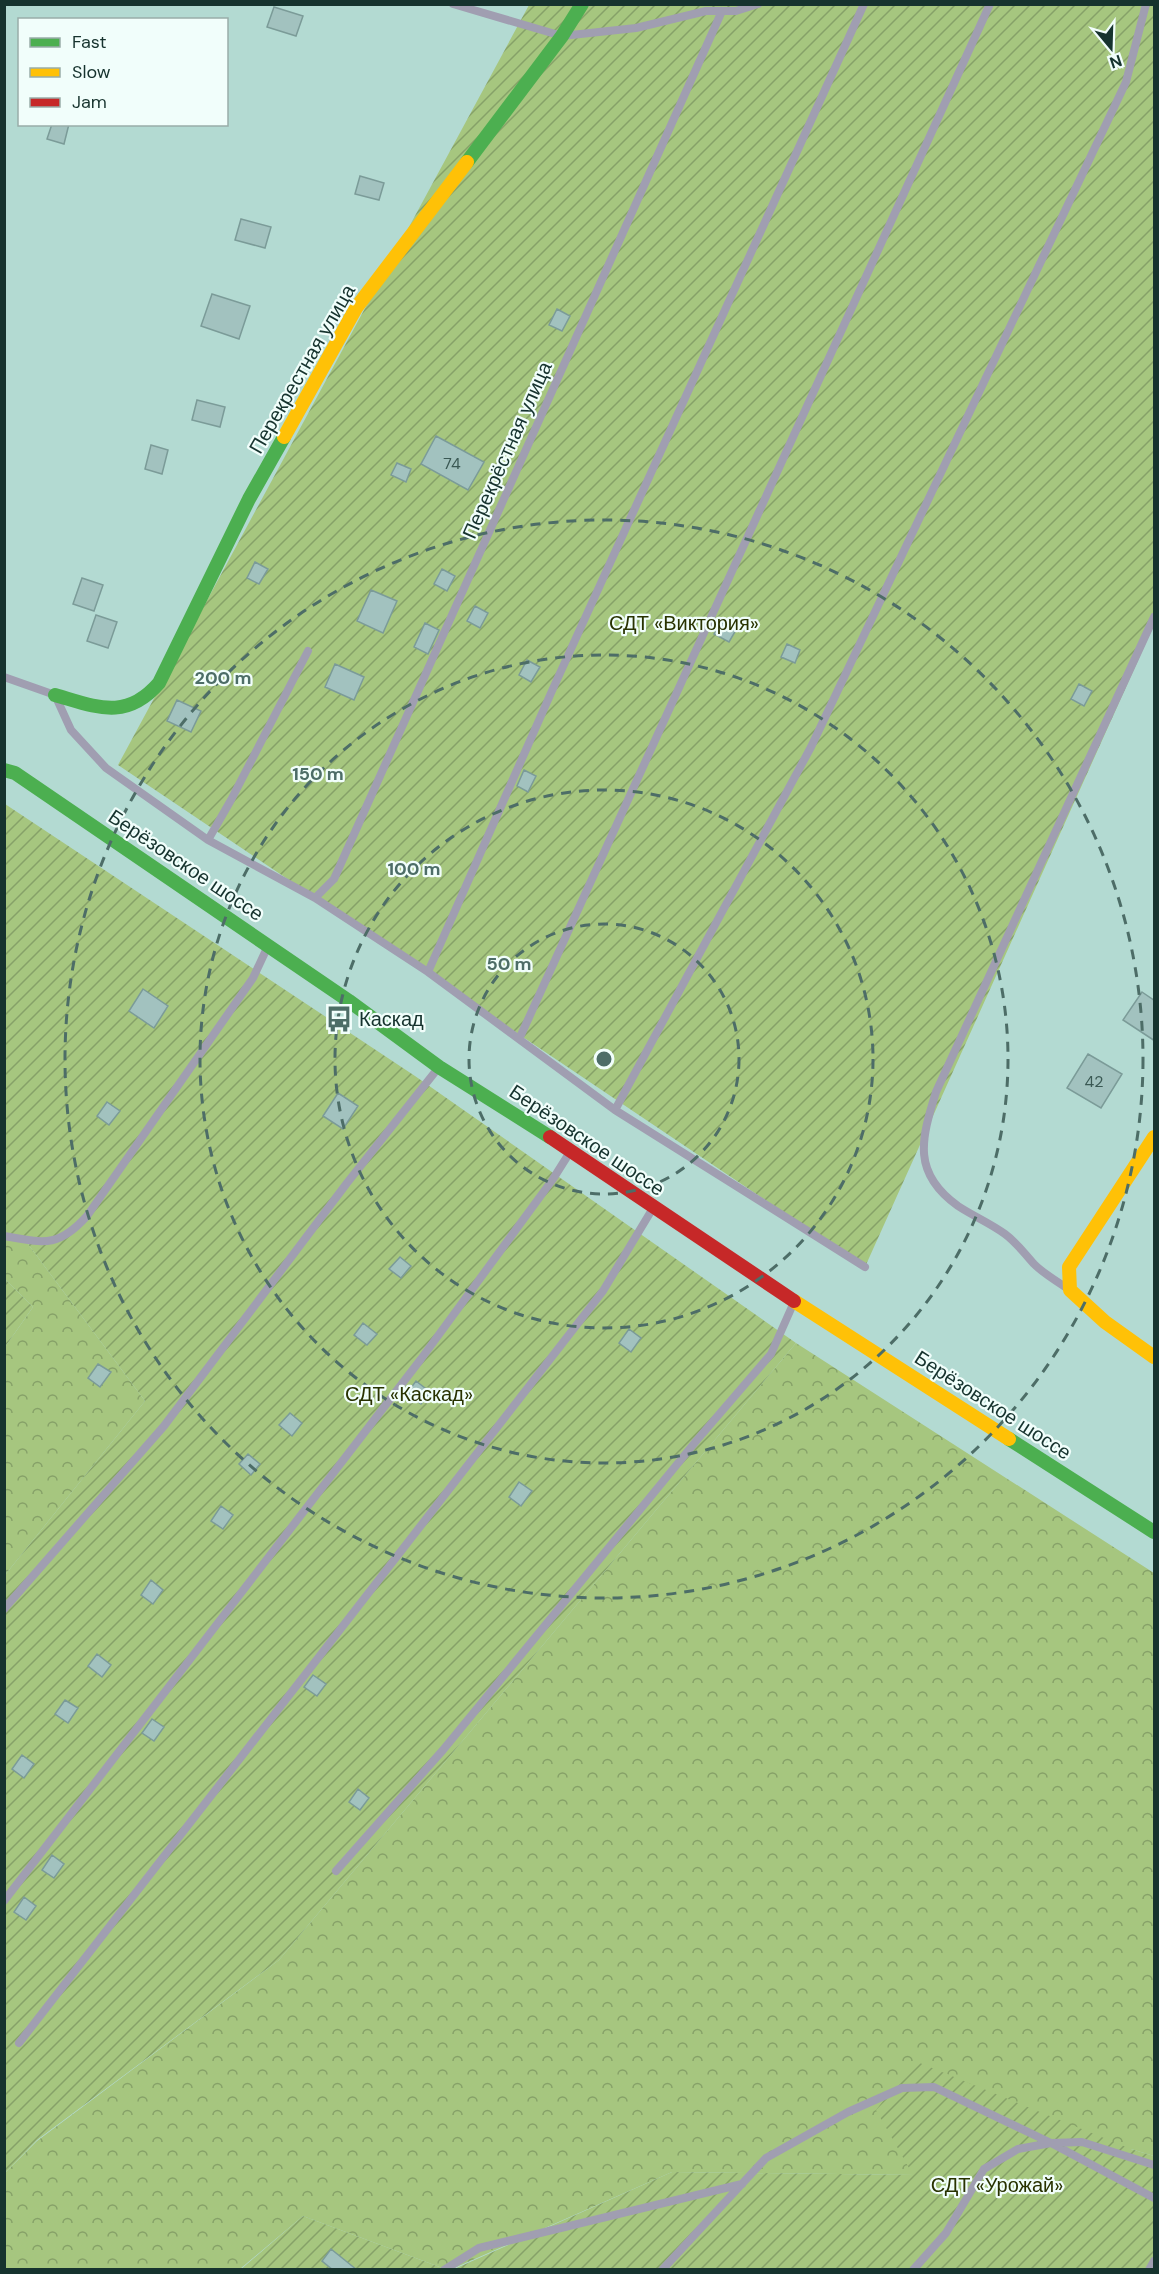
<svg xmlns="http://www.w3.org/2000/svg" width="1159" height="2274" font-family="'DM Sans',sans-serif">
  <defs>
    <pattern id="forest-crowns" width="20" height="18" patternUnits="userSpaceOnUse" patternTransform="scale(1.5)"><rect width="20" height="18" fill="#a6c67f"/><path d="M2 6a3 3 0 1 1 6 0M12 15a3 3 0 1 1 6 0" fill="none" stroke="#86a168"/></pattern>
    <pattern id="garden-furrows" width="10" height="10" patternUnits="userSpaceOnUse" patternTransform="scale(1.5)"><rect width="10" height="10" fill="#a6c67f"/><path d="M-1 1l2-2M0 10L10 0M9 11l2-2" fill="none" stroke="#86a168"/></pattern>
  </defs>
  <rect width="100%" height="100%" fill="#b3dad2"/>
  <path fill="url(#forest-crowns)" d="M5,1235L22,1236L145,1401L5,1575V1347L33,1307L5,1279Z
    M796,1343L1154,1573V2156L1131,2149L914,2175L672,2172L452,2269H445L303,2216L240,2269L5,2270V2173L37,2141L279,1960Z"/>
  <path fill="url(#garden-furrows)" d="M529,5H1154V625L865,1267L118,765Z
    M5,804L415,1076L796,1343L279,1960L37,2140L5,2173V1575L145,1401L22,1236L5,1235Z
    M5,1279L33,1307L5,1347Z
    M915,2061L1131,2149L1154,2156V2269L452,2270L672,2172L913,2175L876,2110Z
    M303,2216L445,2269L240,2270Z"/>
  <path fill="#a2c2bf" stroke="#7b9b98" stroke-width="1.5" d="M274,7L303,16L296,36L267,27Z
    M52,124H69L64,144L47,139Z
    M360,176L384,183L379,200L355,194Z
    M241,219L271,227L265,248L235,240Z
    M212,294L250,306L239,339L201,326Z
    M557,309L570,316L562,331L549,325Z
    M197,400L225,407L220,427L192,420Z
    M436,436L484,462L468,490L421,464Z
    M151,445L168,450L162,474L145,469Z
    M397,463L411,469L406,482L391,475Z
    M255,562L268,569L259,584L247,578Z
    M442,569L455,576L447,591L434,584Z
    M82,578L103,585L94,611L73,604Z
    M371,590L397,601L383,633L357,621Z
    M475,606L488,613L480,628L467,621Z
    M96,615L117,622L108,648L87,641Z
    M721,622L736,630L729,642L714,634Z
    M425,623L439,630L428,654L414,647Z
    M787,644L800,650L795,663L781,657Z
    M527,660L540,667L531,682L519,675Z
    M335,664L364,677L354,700L325,687Z
    M1079,684L1092,691L1084,706L1071,699Z
    M177,700L201,711L191,732L167,721Z
    M524,770L536,776L528,792L517,786Z
    M143,989L168,1006L154,1028L129,1011Z
    M1142,992L1155,1001V1041L1123,1020Z
    M1088,1054L1122,1074L1101,1108L1067,1088Z
    M338,1093L358,1106L343,1129L323,1116Z
    M107,1102L120,1111L109,1125L97,1116Z
    M400,1257L411,1266L401,1278L389,1269Z
    M363,1323L377,1334L367,1345L354,1335Z
    M629,1329L641,1338L631,1352L619,1343Z
    M98,1364L111,1372L100,1387L88,1378Z
    M416,1381L430,1392L421,1404L407,1393Z
    M290,1413L302,1423L292,1436L279,1425Z
    M248,1454L260,1464L251,1475L239,1464Z
    M519,1482L532,1491L521,1506L509,1497Z
    M221,1506L233,1515L223,1529L211,1521Z
    M151,1580L163,1590L153,1604L141,1595Z
    M97,1654L111,1665L102,1677L88,1666Z
    M313,1675L326,1684L317,1696L304,1687Z
    M65,1700L78,1708L68,1723L55,1714Z
    M152,1719L164,1727L154,1741L142,1733Z
    M22,1755L34,1764L24,1778L12,1769Z
    M358,1789L369,1798L360,1810L349,1802Z
    M52,1855L64,1864L54,1878L42,1870Z
    M24,1897L36,1906L26,1920L14,1912Z
    M331,2249L357,2270H333L322,2261Z"/>
  <g fill="none" stroke-linecap="round" stroke-linejoin="round">
    <path stroke="#a09eb1" stroke-width="8" d="M453,4L562,36L636,28L706,11H736L758,4
      M4,677L55,695L71,730L106,768L208,840L315,898L428,972L615,1110L865,1267
      M208,840L231,800L308,651
      M315,898L334,879L722,11
      M428,972L551,693L864,4
      M521,1035L990,4
      M615,1110L811,747L1126,82L1146,4
      M4,1236C44,1243 58,1248 87,1216L253,978L267,948
      M1067,1288C1056,1281 1043,1273 1034,1264C1024,1253 1017,1243 1005,1234C990,1223 973,1216 958,1206C912,1173 921,1140 936,1092L1154,617
      M4,1609L164,1426L347,1183L439,1067
      M336,1871L443,1750L697,1440L771,1354L794,1302
      M4,1901L421,1359L553,1179L570,1152
      M19,2043L603,1291L653,1208
      M444,2270L479,2248L742,2184
      M662,2270L766,2158L848,2112L902,2088L934,2087L1051,2143L1154,2198
      M913,2270L946,2233L984,2169L1018,2149L1051,2143L1082,2142L1154,2165
      M1149,2270L1154,2261"/>
    <path stroke="#4caf50" stroke-width="14" d="M467,162L562,36L582,4
      M55,695C97,707 126,721 159,683L249,499L284,437
      M4,770L15,773L349,1001L439,1067L550,1137
      M1009,1439L1154,1532"/>
    <path stroke="#ffc107" stroke-width="14" d="M284,437L356,308L467,162
      M1154,1137L1069,1267L1070,1290L1105,1322L1154,1357
      M794,1301L1009,1439"/>
    <path stroke="#c62828" stroke-width="14" d="M550,1137L794,1301"/>
  </g>
  <g fill="none" stroke="#4d6d67" stroke-width="3" stroke-dasharray="10 8">
    <circle cx="604" cy="1059" r="135"/>
    <circle cx="604" cy="1059" r="269"/>
    <circle cx="604" cy="1059" r="404"/>
    <circle cx="604" cy="1059" r="539"/>
  </g>
  <defs>
    <g id="bus-bare" transform="scale(2.07)"><path d="M-5-6H5V4H4V6H2V4H-2V6H-4V4H-5ZM-3.5-4V0h7V-4ZM-3.5 1.2v1.5H-2V1.2ZM2 1.2v1.5H3.5V1.2Z" fill="#4d6d67" stroke="#f1fefb" stroke-width="2.5" paint-order="stroke"/></g>
  </defs>
  <g fill-rule="evenodd">
    <use href="#bus-bare" x="339" y="1019"/>
  </g>
  <g text-anchor="middle" stroke-width="4.5" stroke-linejoin="round" paint-order="stroke">
    <g font-size="16" fill="#3a5853">
      <text x="452" y="469">74</text>
      <text x="1094" y="1087">42</text>
    </g>
    <g font-size="20" fill="#16332e" stroke="#f1fefb">
      <text transform="translate(302 369) rotate(-60)" y="7">Перекрестная улица</text>
      <text transform="translate(507 450) rotate(-66)" y="7">Перекрёстная улица</text>
      <text transform="translate(186 865) rotate(34)" y="7">Берёзовское шоссе</text>
      <text transform="translate(587 1140) rotate(34)" y="7">Берёзовское шоссе</text>
      <text transform="translate(993 1405) rotate(33)" y="7">Берёзовское шоссе</text>
    </g>
    <g font-size="20" fill="#283200" stroke="#f1fefb">
      <text x="684" y="630">СДТ «Виктория»</text>
      <text x="409" y="1401">СДТ «Каскад»</text>
      <text x="997" y="2192">СДТ «Урожай»</text>
    </g>
    <g font-size="20" fill="#16332e" stroke="#f1fefb" text-anchor="start">
      <text x="359" y="1026">Каскад</text>
    </g>
  </g>
  <circle cx="604" cy="1059" r="9" fill="#4d6d67" stroke="#f1fefb" stroke-width="3"/>
  <g font-size="18" text-anchor="middle" font-weight="bold" fill="#4d6d67" stroke="#f1fefb" stroke-width="4.5" stroke-linejoin="round" paint-order="stroke">
    <text x="223" y="684">200 m</text>
    <text x="318" y="780">150 m</text>
    <text x="414" y="875">100 m</text>
    <text x="509" y="970">50 m</text>
  </g>
  <rect width="1159" height="2274" fill="none" stroke="#16332e" stroke-width="12"/>
  <rect x="18" y="18" width="210" height="108" fill="#f1fefb" stroke="#99ada9" stroke-width="1.5"/>
  <rect x="30" y="38" width="30" height="9" fill="#4caf50" stroke="#99ada9" stroke-width="1.5"/>
  <text x="72" y="48" font-size="18" fill="#16332e">Fast</text>
  <rect x="30" y="68" width="30" height="9" fill="#ffc107" stroke="#99ada9" stroke-width="1.5"/>
  <text x="72" y="78" font-size="18" fill="#16332e">Slow</text>
  <rect x="30" y="98" width="30" height="9" fill="#c62828" stroke="#99ada9" stroke-width="1.5"/>
  <text x="72" y="108" font-size="18" fill="#16332e">Jam</text>
  <g transform="translate(1111 48) rotate(161)" stroke="#f1fefb" stroke-width="4.5" paint-order="stroke">
  <path d="M0-4.5L10 22L0 15L-10 22Z" fill="#16332e"/>
  <text y="-9" font-size="16" font-weight="bold" text-anchor="middle" fill="#16332e">N</text>
  </g>
</svg>
